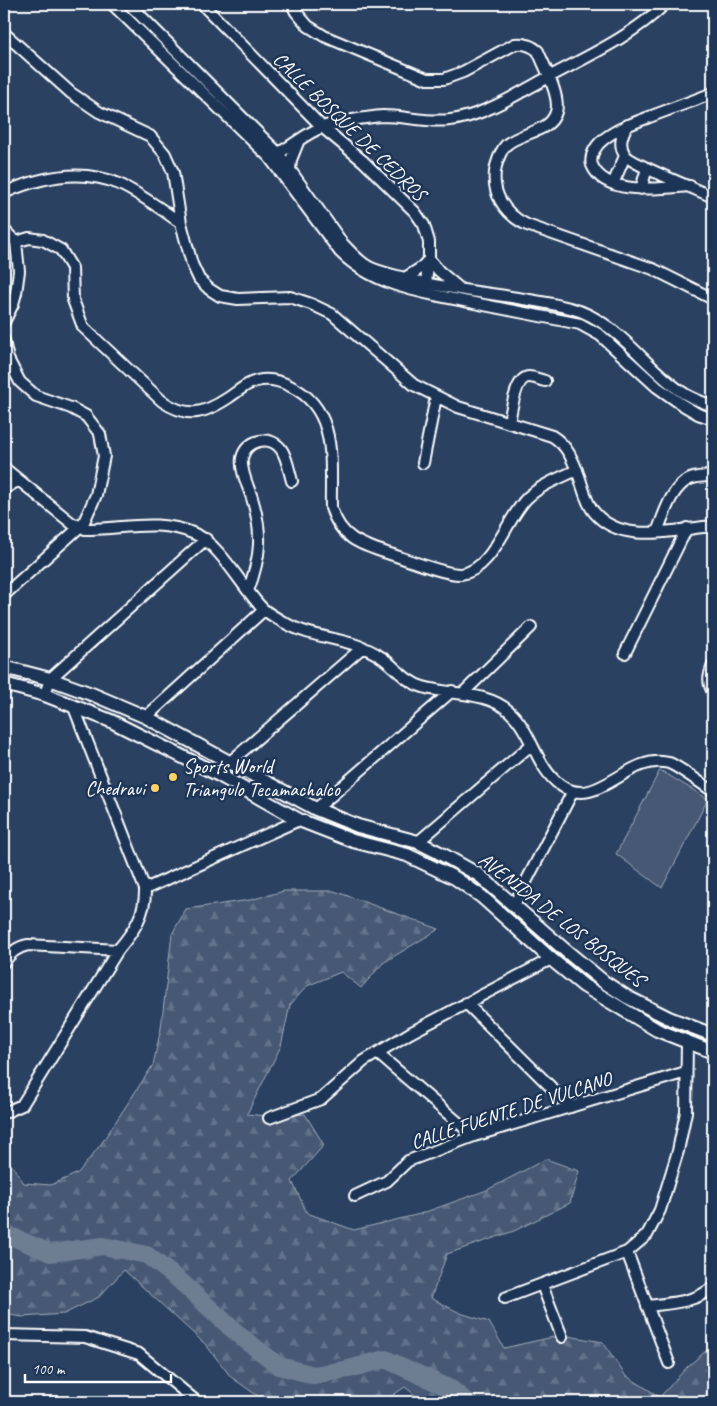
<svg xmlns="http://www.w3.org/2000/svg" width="717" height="1406" font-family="Caveat,sans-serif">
  <defs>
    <pattern id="forest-firs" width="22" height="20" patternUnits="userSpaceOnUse" patternTransform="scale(1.25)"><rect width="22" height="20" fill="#465975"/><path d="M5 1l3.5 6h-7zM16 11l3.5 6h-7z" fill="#62728a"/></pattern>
  </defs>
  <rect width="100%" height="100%" fill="#2a4161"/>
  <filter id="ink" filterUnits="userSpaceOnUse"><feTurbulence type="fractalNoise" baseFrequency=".02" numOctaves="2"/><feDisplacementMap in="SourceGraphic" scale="10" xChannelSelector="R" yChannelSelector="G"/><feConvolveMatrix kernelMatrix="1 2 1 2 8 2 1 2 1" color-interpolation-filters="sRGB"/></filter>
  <g filter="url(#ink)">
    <path fill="#465975" stroke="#a2acba" d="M660,770L708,799L662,888L616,854Z"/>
    <path fill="url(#forest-firs)" stroke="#a2acba" d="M284,891H334L439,929L383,963L361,988L341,972L307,986L290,1005L281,1046L247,1114L276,1117L305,1114L324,1145L292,1181L307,1213L354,1230L420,1214L487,1190L546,1159L579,1171L570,1203L514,1231L447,1254L431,1298L460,1313L489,1322L504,1348L562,1335L603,1342L625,1375L660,1397L688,1366L713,1345V1402H424L405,1387L383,1402H266L231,1377L206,1345L124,1270L99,1297L64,1314L22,1317L4,1314V1161L11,1164L24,1183L51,1185L78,1173L101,1144L153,1065L161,1028L172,934L186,909L250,900Z"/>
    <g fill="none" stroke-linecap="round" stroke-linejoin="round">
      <path stroke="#6d7d92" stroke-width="18" d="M4,1233L50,1253L103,1246L147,1255L179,1280L239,1335L279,1366L314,1375L349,1369L385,1359L451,1389L467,1402"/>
      <g stroke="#fff" stroke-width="14">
        <path id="minor" d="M112,4L269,157L340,252C376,288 427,293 474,303C509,310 545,317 580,324L600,335L657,387L681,404L698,414L713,419
          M129,4L278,153L343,244C351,252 358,261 369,267C382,273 398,276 412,280C464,293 518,295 570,308C618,320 645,369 685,394C694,399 704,403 713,406
          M202,4L322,127L363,161L415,212L424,225L429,242V259L425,290
          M292,4L296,12L308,26L324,36L427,79H444L463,72L515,44C524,43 531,45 538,51C544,66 561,97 556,112C550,133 520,132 506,145C501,150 498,159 496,166C490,192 504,214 527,225L653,269L713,299
          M4,33L71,93L99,112L150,136L165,154L173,172L181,223L192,264L199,279L209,289L220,296L238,299L290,297L311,304L332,314L414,385L458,407L552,436C567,445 573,460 579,476C583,487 586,503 594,512C622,546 675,529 713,526
          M627,125C622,135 618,145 625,155C631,164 698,190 713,197
          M274,155C291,148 305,133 323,127C336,122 369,117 383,116C405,116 428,123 450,120C482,117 519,93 547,78C588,56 631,37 665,4
          M290,170L291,160L299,140
          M613,184L625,156
          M690,186C663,188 605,197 592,165C589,155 597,144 604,139C618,128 636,122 652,116C673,108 693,101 713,93
          M641,189L647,168
          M4,193C40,177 81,168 119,184C141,194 161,209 181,223
          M4,230L16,242L19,271L16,293L13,304L4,322
          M16,242L29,238L43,240L61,250L72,268L73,300L83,327L162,401C187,418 202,415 228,398C234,394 240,389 247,385C261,377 276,379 290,386C339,409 330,463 331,508C341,538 359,544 387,553C404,558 445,575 461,574C493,570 506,519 527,498C541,485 560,478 577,470
          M405,278L421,268L429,259L439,271L458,287
          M4,341L8,359L20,382L36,396L71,408L86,416L100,434L104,456L96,495L83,524L4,595
          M509,423C511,413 515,377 529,377C534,377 540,380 545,381
          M423,463L436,397
          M4,468L74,525L83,524L85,529H91C127,528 161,519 195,534C221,545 242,588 263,609C269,614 278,619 285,623C315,640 352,637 381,657C395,666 405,682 423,687C449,695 486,691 509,711C532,731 535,766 560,785C598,812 628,752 669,763C678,766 703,785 713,791
          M4,489L19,480
          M657,532C664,515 671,487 690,479C697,476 705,476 713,476
          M248,591C261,556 263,534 252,498C248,486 240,470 242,458C246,440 270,434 281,449C287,457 289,471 292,481
          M625,653L687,528
          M713,665C709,675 707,682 713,692
          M463,693L531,627
          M45,695L50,679L206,539
          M146,717L264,610
          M230,762L363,647
          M316,809L452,691
          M418,842L531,745
          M145,889L299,820
          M514,905L573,791
          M4,962C10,953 17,947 28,945L118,950
          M466,1003L571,1107
          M377,1053L474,1136
          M4,1113L22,1105L118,950C133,932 146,914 145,889L73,705
          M269,1118L321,1099L364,1061L410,1033L551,959
          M355,1196L387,1181L408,1161L474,1136L686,1072
          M627,1252L669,1363
          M542,1285L562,1337
          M505,1298L627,1252L647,1235L660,1210L678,1151L686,1112L687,1043
          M647,1306C670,1303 695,1303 713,1287
          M4,1335L85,1337L139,1354L197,1402"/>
      </g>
      <g stroke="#fff" stroke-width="16">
        <path id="major" d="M4,667L50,679L94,695L146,717L316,809L358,826L418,842L438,852L479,875L565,950L604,982L627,997L669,1018L713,1035
          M4,684L45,695L111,721L219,775L299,820L353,841L407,855L455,878L482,897L551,959L584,986L657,1030L713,1052"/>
      </g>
      <use href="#minor" stroke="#1d3557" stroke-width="10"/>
      <use href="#major" stroke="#1d3557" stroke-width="12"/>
    </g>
  </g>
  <g fill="#ffd166" stroke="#1d3557" stroke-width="2">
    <circle cx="173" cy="777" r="5"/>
    <circle cx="155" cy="788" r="5"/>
  </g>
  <g text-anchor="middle" stroke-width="5" stroke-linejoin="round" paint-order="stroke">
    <g font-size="20" fill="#fff" stroke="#1d3557">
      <text transform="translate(350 126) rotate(44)" y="7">CALLE BOSQUE DE CEDROS</text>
      <text transform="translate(562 919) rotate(38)" y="7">AVENIDA DE LOS BOSQUES</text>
      <text transform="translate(511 1110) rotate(-18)" y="7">CALLE FUENTE DE VULCANO</text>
    </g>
    <g font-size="20" fill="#fff" stroke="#1d3557" text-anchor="start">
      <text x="183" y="773">Sports World<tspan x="183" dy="23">Triangulo Tecamachalco</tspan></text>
      <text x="145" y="795" text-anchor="end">Chedraui</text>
    </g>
  </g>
  <rect width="717" height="1406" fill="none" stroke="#1d3557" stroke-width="20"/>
  <rect x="10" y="10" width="697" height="1386" fill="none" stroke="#fff" stroke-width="2" filter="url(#ink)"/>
  <path d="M25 1374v8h146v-8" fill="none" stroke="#ffffff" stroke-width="2.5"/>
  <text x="32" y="1374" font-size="15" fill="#ffffff" stroke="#1d3557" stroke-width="4" paint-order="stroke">100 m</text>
</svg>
